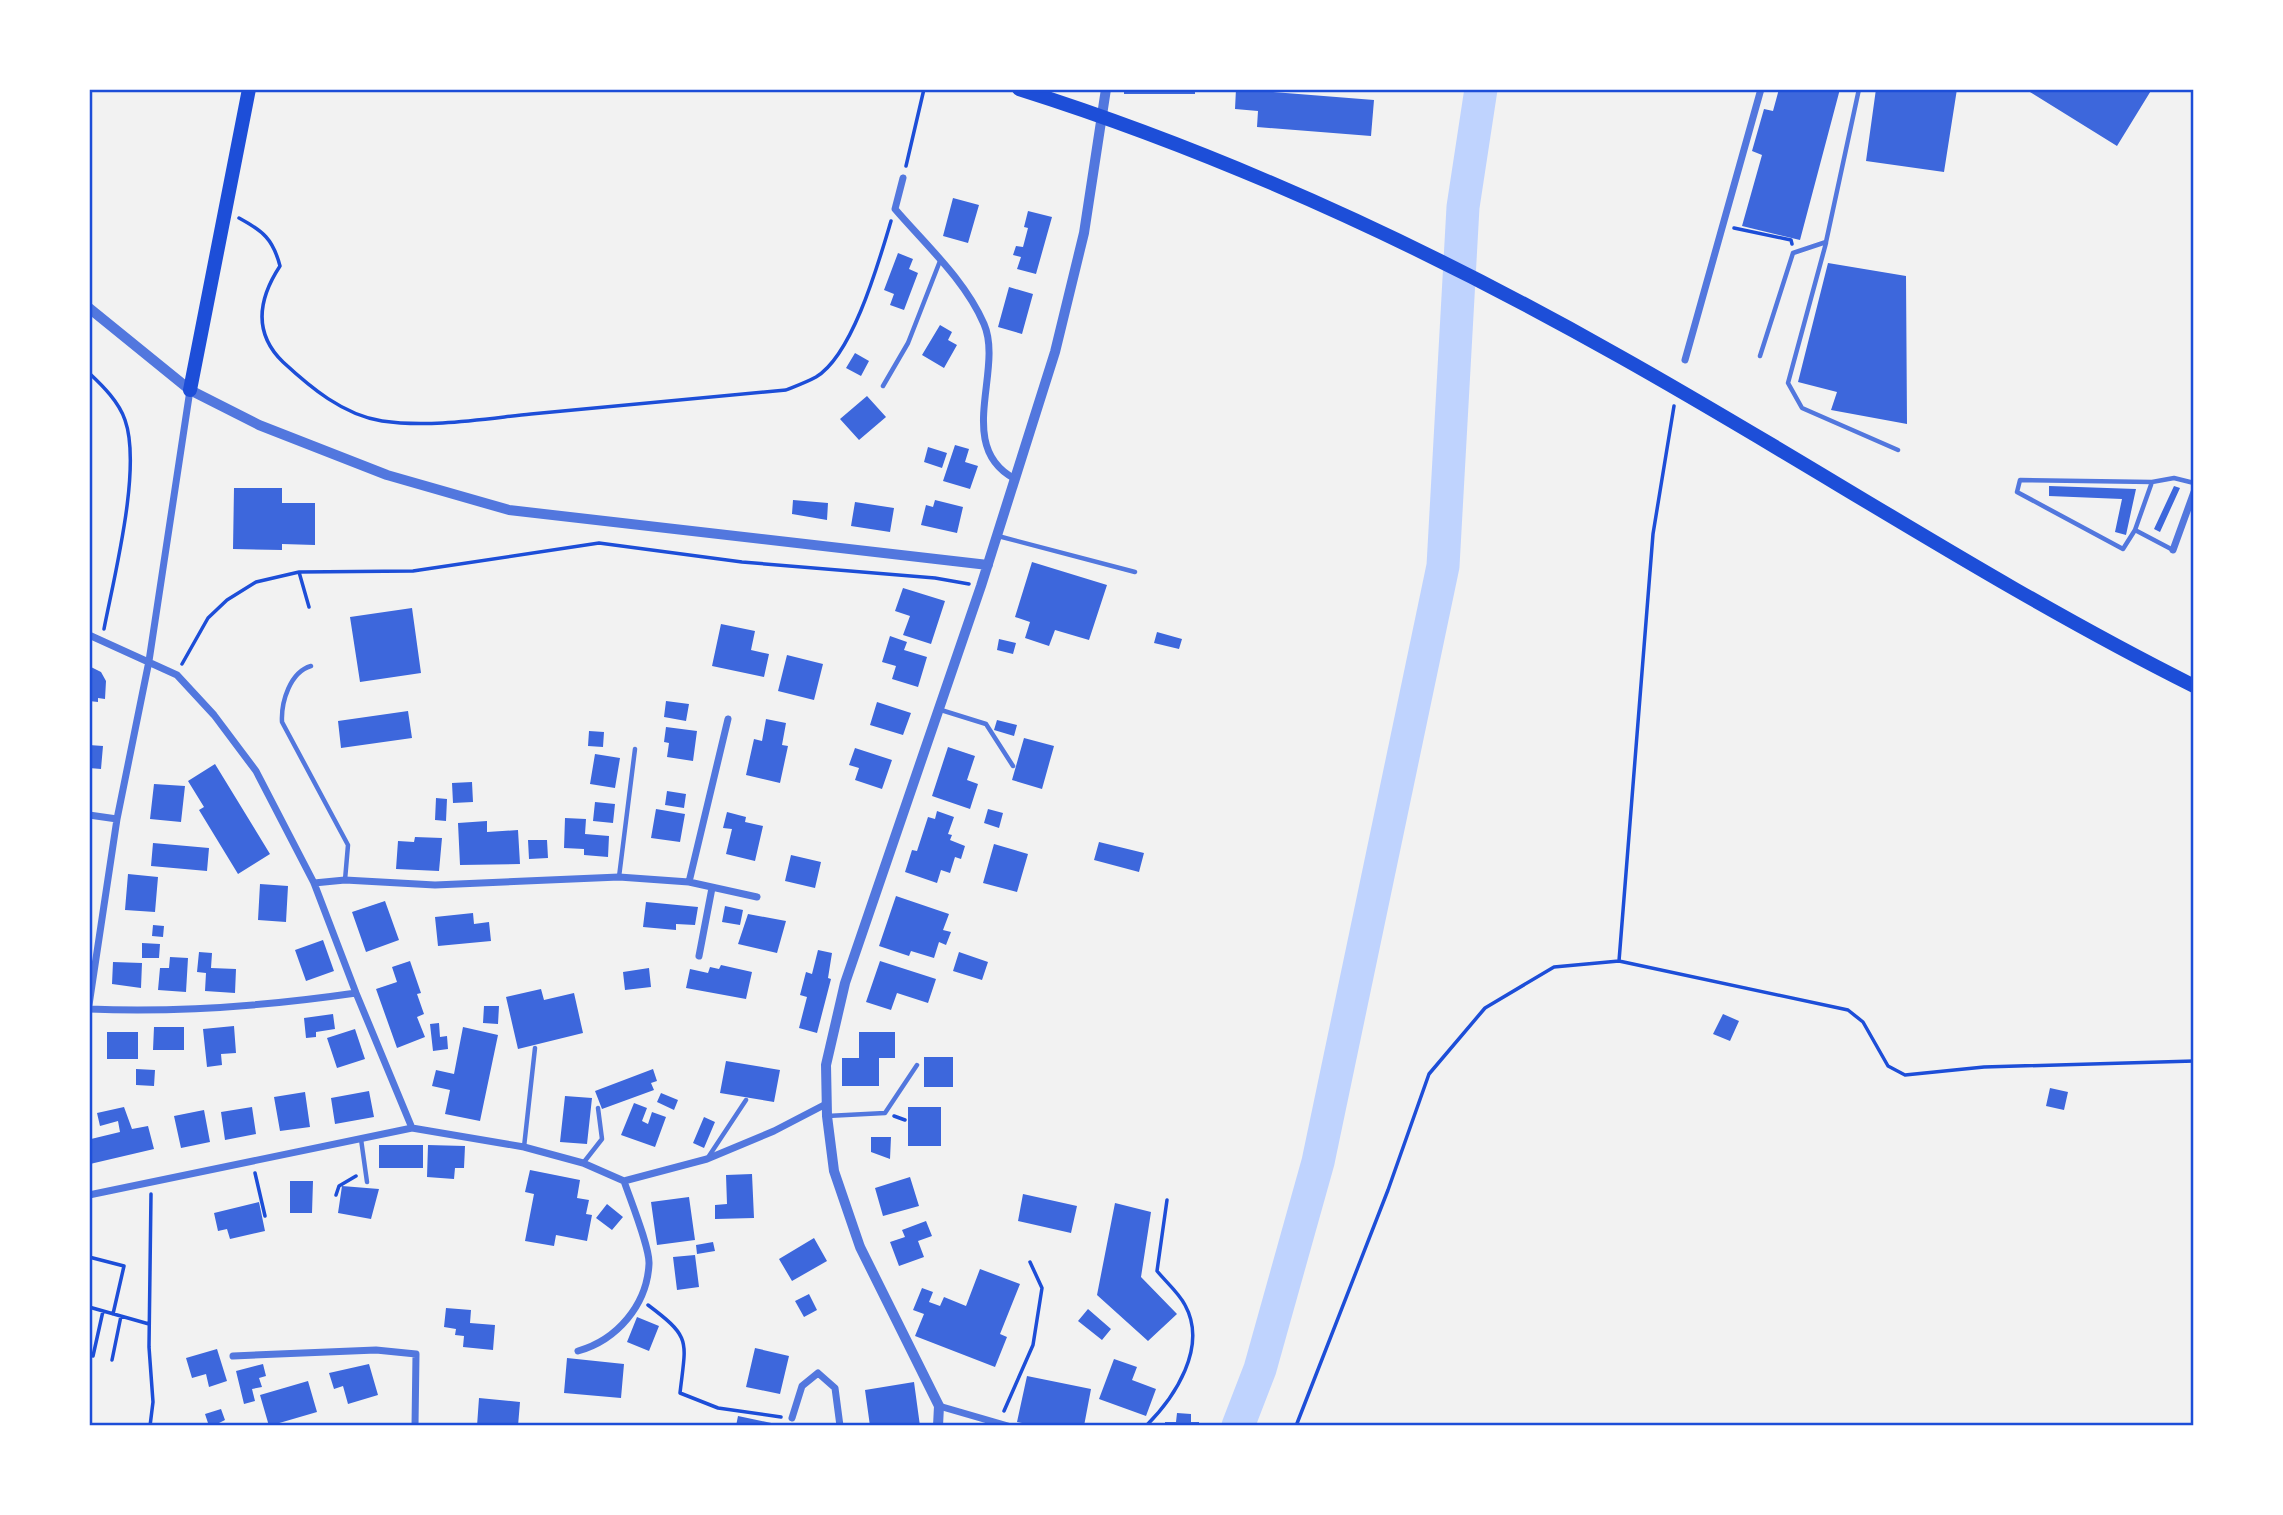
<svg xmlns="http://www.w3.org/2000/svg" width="2283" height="1515" font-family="Roboto,sans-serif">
  <rect width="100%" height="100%" fill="#f2f2f2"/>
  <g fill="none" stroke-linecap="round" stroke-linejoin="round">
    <path stroke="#bfd3fe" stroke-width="33" d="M1238,1426L1260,1369L1318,1162L1443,566L1463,207L1481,89"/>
  </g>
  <path fill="#3d67dc" d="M1124,89H1195V94H1124Z
    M1236,89L1374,100L1371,136L1257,127L1258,111L1235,109Z
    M1779,89H1840L1800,240L1742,226L1762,155L1752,151L1764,109L1773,111Z
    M1876,89H1957L1944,172L1866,161Z
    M2025,89H2152L2117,146Z
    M953,198L979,205L968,243L943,236Z
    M1028,211L1052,217L1036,274L1017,269L1021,257L1013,255L1016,246L1023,247L1028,228L1024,227Z
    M898,253L913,259L909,269L918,273L904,310L890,305L894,294L884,290Z
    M1828,263L1906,276L1907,424L1831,410L1837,392L1798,382Z
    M1009,287L1033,294L1022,334L998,327Z
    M940,325L952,332L948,340L957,345L944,368L922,355Z
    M855,353L869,361L861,376L846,368Z
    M867,396L886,417L859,440L840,419Z
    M955,445L969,449L965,462L978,466L970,489L943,481Z
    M928,447L947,453L942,468L924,462Z
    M2049,486L2136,489L2126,535L2115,532L2122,499L2049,496Z
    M2174,486L2180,488L2160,532L2154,529Z
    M234,488H282V503H315V545L282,544V550L233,549Z
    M793,500L828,503L827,520L792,514Z
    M935,500L963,507L957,533L921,525L926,505L933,507Z
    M855,502L894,508L890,532L851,526Z
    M1032,562L1107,585L1089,640L1055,630L1049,646L1025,638L1030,622L1015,617Z
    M903,588L945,601L931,644L903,635L910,616L895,611Z
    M412,608L421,673L360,682L350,617Z
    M721,624L755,631L751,650L769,654L764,677L712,666Z
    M1157,632L1182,639L1179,649L1154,643Z
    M890,636L907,642L904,650L927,657L918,687L892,679L896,666L882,662Z
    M999,639L1016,643L1013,654L997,650Z
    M787,655L823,664L814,700L778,691Z
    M89,666L101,672L106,681L105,699L98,698V702L89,701Z
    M666,701L689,704L686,721L664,717Z
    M877,702L911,713L903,735L870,725Z
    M408,711L412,738L341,748L338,721Z
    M766,719L786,723L782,745L788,746L780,783L746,775L754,739L762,741Z
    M997,720L1017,725L1014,736L994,730Z
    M666,727L697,731L693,761L667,757L669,743L664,742Z
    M589,731L604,732L603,747L588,746Z
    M1024,738L1054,746L1042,789L1012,780Z
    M89,745L103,746L101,769L89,768Z
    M948,747L975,756L967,780L978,784L970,809L932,796Z
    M855,748L892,760L882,789L855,780L859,768L849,765Z
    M595,754L620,758L615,788L590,784Z
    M215,764L270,854L238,874L199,810L204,807L188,781Z
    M472,782L473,802L453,803L452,783Z
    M154,784L185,786L181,822L150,819Z
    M667,791L686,794L684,808L665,805Z
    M436,798L447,799L446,821L435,820Z
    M595,802L615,804L613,823L593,821Z
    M656,809L685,814L680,842L651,838Z
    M988,809L1003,813L999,828L984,823Z
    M937,811L954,817L948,834L952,835L950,840L965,846L961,859L955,857L950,873L941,870L937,883L905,872L912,850L917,851L928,817L935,819Z
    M727,812L746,817L745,822L763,826L755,861L726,854L732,829L723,828Z
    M565,818L586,819L585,834L609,836L608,857L584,855V849L564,848Z
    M487,821V832L518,830L520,864L460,865L458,823Z
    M415,837L442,838L439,871L396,869L398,841L414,842Z
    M528,840H547L548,858L529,859Z
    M1099,842L1144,853L1139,872L1094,860Z
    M153,843L209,848L207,871L151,866Z
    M994,844L1028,854L1017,892L983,883Z
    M791,855L821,862L815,888L785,881Z
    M128,874L158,877L155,912L125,910Z
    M260,884L288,886L286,922L258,920Z
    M896,896L949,914L943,930L951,932L946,945L939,942L934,958L911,951L909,956L879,946Z
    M385,901L399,940L366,952L352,912Z
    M646,902L698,907L695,925L676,924V930L643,927Z
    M725,906L743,910L740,925L722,922Z
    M473,913L474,924L489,922L491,941L438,946L435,917Z
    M748,914L786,921L777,953L738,944Z
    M153,925L164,926L163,937L152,936Z
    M323,940L334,971L306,981L295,950Z
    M142,943L160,944L159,958H142Z
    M818,950L832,953L828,978L831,979L817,1033L799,1028L807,997L800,995L806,972L812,974Z
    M199,952L212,953L211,968L236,969L235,993L205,991L206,973L197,972Z
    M959,952L988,962L982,980L953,971Z
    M170,957L188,958L186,992L158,990L160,968H169Z
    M410,961L421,993L417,994L424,1014L417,1017L425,1037L397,1048L376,989L397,982L392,967Z
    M880,961L936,979L928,1003L897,993L891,1010L866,1002Z
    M113,962L142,963L141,988L112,984Z
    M721,965L752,972L746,999L686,988L690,969L708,973L710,967L719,969Z
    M649,968L651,987L625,990L623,972Z
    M541,989L544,1000L574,993L583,1033L518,1049L506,997Z
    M484,1006H499L498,1024L483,1023Z
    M333,1014L335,1029L316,1032V1037L306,1038L304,1018Z
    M1723,1014L1739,1021L1730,1041L1713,1034Z
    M439,1023L440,1037L447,1036L448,1049L433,1051L430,1024Z
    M234,1026L236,1053L221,1054L222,1065L207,1067L203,1029Z
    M154,1027H184V1050H153Z
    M463,1027L498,1035L480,1121L445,1114L450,1090L432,1086L436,1070L454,1074Z
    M355,1029L365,1059L337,1068L327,1038Z
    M107,1032H138V1059H107Z
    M859,1032H895V1058H879V1086H842V1058H859Z
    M924,1057H953V1087H924Z
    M726,1061L780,1070L774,1102L720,1093Z
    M136,1069L155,1070L154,1086L136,1085Z
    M653,1069L657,1081L651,1083L654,1090L602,1109L595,1091Z
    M2050,1088L2068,1092L2064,1110L2046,1106Z
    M369,1091L374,1117L335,1124L331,1098Z
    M305,1092L310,1127L280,1131L274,1097Z
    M661,1093L678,1100L674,1110L657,1102Z
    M565,1096L592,1098L587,1144L560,1142Z
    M634,1103L647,1108L642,1121L648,1124L652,1112L666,1117L655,1147L621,1135Z
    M124,1107L132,1129L148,1126L154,1149L90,1164L91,1139L120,1132L118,1121L100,1126L97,1113Z
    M252,1107L256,1134L225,1140L221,1112Z
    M908,1107H941V1146H908Z
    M204,1110L210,1142L181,1148L174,1116Z
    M704,1117L715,1122L704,1148L693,1143Z
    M871,1137H891L890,1159L871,1152Z
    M379,1145H423V1168H379Z
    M428,1145L465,1146L464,1168H455L454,1179L427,1177Z
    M530,1170L580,1180L577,1198L589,1200L586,1214L592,1215L587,1241L556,1235L554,1246L525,1241L534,1194L525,1192Z
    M752,1174L754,1218L715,1219V1205L727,1204L726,1175Z
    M910,1177L919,1206L883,1216L875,1188Z
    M290,1181H313L312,1213H290Z
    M342,1186L379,1189L371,1219L338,1213Z
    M1023,1194L1077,1206L1071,1233L1018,1221Z
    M689,1197L695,1240L657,1245L651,1202Z
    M259,1202L265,1231L230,1239L227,1229L218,1231L214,1213Z
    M1115,1203L1151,1212L1141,1277L1177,1314L1148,1341L1097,1295Z
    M607,1204L623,1217L612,1230L596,1218Z
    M926,1221L932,1236L918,1241L924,1257L899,1266L890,1242L905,1237L902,1230Z
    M814,1238L827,1261L792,1281L779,1259Z
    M713,1242L715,1251L697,1254L696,1245Z
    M695,1255L699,1287L677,1290L673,1257Z
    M980,1269L1020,1284L1000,1334L1007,1337L995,1367L915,1336L924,1314L913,1310L922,1288L933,1292L929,1302L940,1306L944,1297L966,1306Z
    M809,1294L817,1310L804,1317L795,1301Z
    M446,1308L471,1310L470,1323L495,1325L493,1350L463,1347L464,1336L455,1335L456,1329L444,1327Z
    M1088,1309L1111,1329L1102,1340L1078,1321Z
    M637,1317L659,1326L649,1351L627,1342Z
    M755,1348L789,1356L780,1394L746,1387Z
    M217,1349L227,1381L209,1387L206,1374L192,1378L186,1358Z
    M567,1358L624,1364L621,1398L564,1393Z
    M1114,1359L1137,1367L1132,1380L1156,1389L1146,1416L1099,1399Z
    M263,1364L266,1376L259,1378L262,1387L252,1389L255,1401L244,1404L236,1371Z
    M369,1364L378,1395L348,1404L343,1386L334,1389L329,1373Z
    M1027,1376L1091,1389L1084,1426H1037L1017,1422Z
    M308,1381L317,1412L269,1426L260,1395Z
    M914,1382L920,1426H870L865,1390Z
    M479,1398L520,1402L518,1426H477Z
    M221,1409L225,1420L219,1423L220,1426H201L208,1423L205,1414Z
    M1177,1413L1191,1414V1422H1199V1426H1165V1422H1176Z
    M738,1416L781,1425V1426H736Z"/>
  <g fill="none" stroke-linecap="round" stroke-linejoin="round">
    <path stroke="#1d4ed8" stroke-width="3.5" d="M906,166L924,89
      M239,218C263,231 273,239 280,266C259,298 252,332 283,362C310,387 343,415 382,421C430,428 483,419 531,414C616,406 701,398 786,390C796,386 807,382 816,377C853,355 879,261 891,221
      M1734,228L1791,240L1792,244
      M89,373C103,386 119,402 125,420C142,468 114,577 104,629
      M299,572L309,607
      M182,664L208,618L227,600L256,582L299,572L413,571L599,543L742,562L935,578L969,584
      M1619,961L1653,534L1674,406
      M894,1116L905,1120
      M255,1173L265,1216
      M336,1195L339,1186L356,1176
      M89,1257L124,1266L113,1314
      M648,1305C692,1338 686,1340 680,1393L718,1408L781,1417
      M89,1307L149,1324
      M93,1356L103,1311
      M112,1360L121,1316
      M1004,1411L1033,1345L1042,1288L1030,1262
      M150,1426L153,1402L149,1347L151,1194
      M1146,1426C1175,1397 1208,1347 1185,1305C1179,1293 1166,1282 1157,1271L1167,1200
      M1296,1426L1388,1190L1429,1074L1485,1008L1554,967L1619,961L1848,1010L1863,1022L1888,1066L1905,1075L1984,1067L2194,1061"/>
    <path stroke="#5277de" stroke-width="4.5" d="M1826,243L1788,383L1802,408L1898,450
      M1760,356L1793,253L1826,242L1859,89
      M883,386L908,343L940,261
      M2135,530L2152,482
      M998,536L1135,572
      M2173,550L2135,530L2123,549L2017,492L2020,480L2152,482L2174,478L2194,483
      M311,666C290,672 281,702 282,722L348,845L345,880
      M941,710L986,724L1013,766
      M619,877L635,749
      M827,1116L885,1113L917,1065
      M361,1139L367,1182
      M524,1147L535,1048
      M709,1156L746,1100
      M584,1162L602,1139L598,1108"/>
    <path stroke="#5277de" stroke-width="7" d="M903,178L895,209C926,245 965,280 984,324C1004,370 954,447 1015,479
      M1685,360L1761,89
      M2173,550L2194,492
      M89,635L177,675L214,715L256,771L314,883L356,993L412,1128
      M89,815L117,819
      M689,882L728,719
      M314,883L345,880L435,885L619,877L689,882L757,897
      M699,956L712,888
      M89,1005L117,819L149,661L190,390
      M89,1009C180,1013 266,1006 356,993
      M89,1195L412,1128L524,1147L583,1163L624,1181L707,1159L774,1131L826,1104
      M578,1351C617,1340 647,1305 649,1264C650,1248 630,1199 624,1181
      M233,1356L376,1350L416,1354L415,1426
      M939,1406L1008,1426
      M792,1418L802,1386L818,1373L835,1388L840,1426"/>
    <path stroke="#5277de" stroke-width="10" d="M89,308L190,390L259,425L387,475L509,510L988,565
      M938,1426L939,1406L860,1247L834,1171L827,1116L826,1065L845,983L981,586L1055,352L1084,233L1106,89"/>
    <path stroke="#1d4ed8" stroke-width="14" d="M1019,89C1228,155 1428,248 1619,356C1812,464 1996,587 2194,686
      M190,390L249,89"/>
  </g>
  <rect width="2283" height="1515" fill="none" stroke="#ffffff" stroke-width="182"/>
  <rect x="91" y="91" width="2101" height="1333" fill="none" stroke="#1d4ed8" stroke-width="2.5"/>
</svg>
